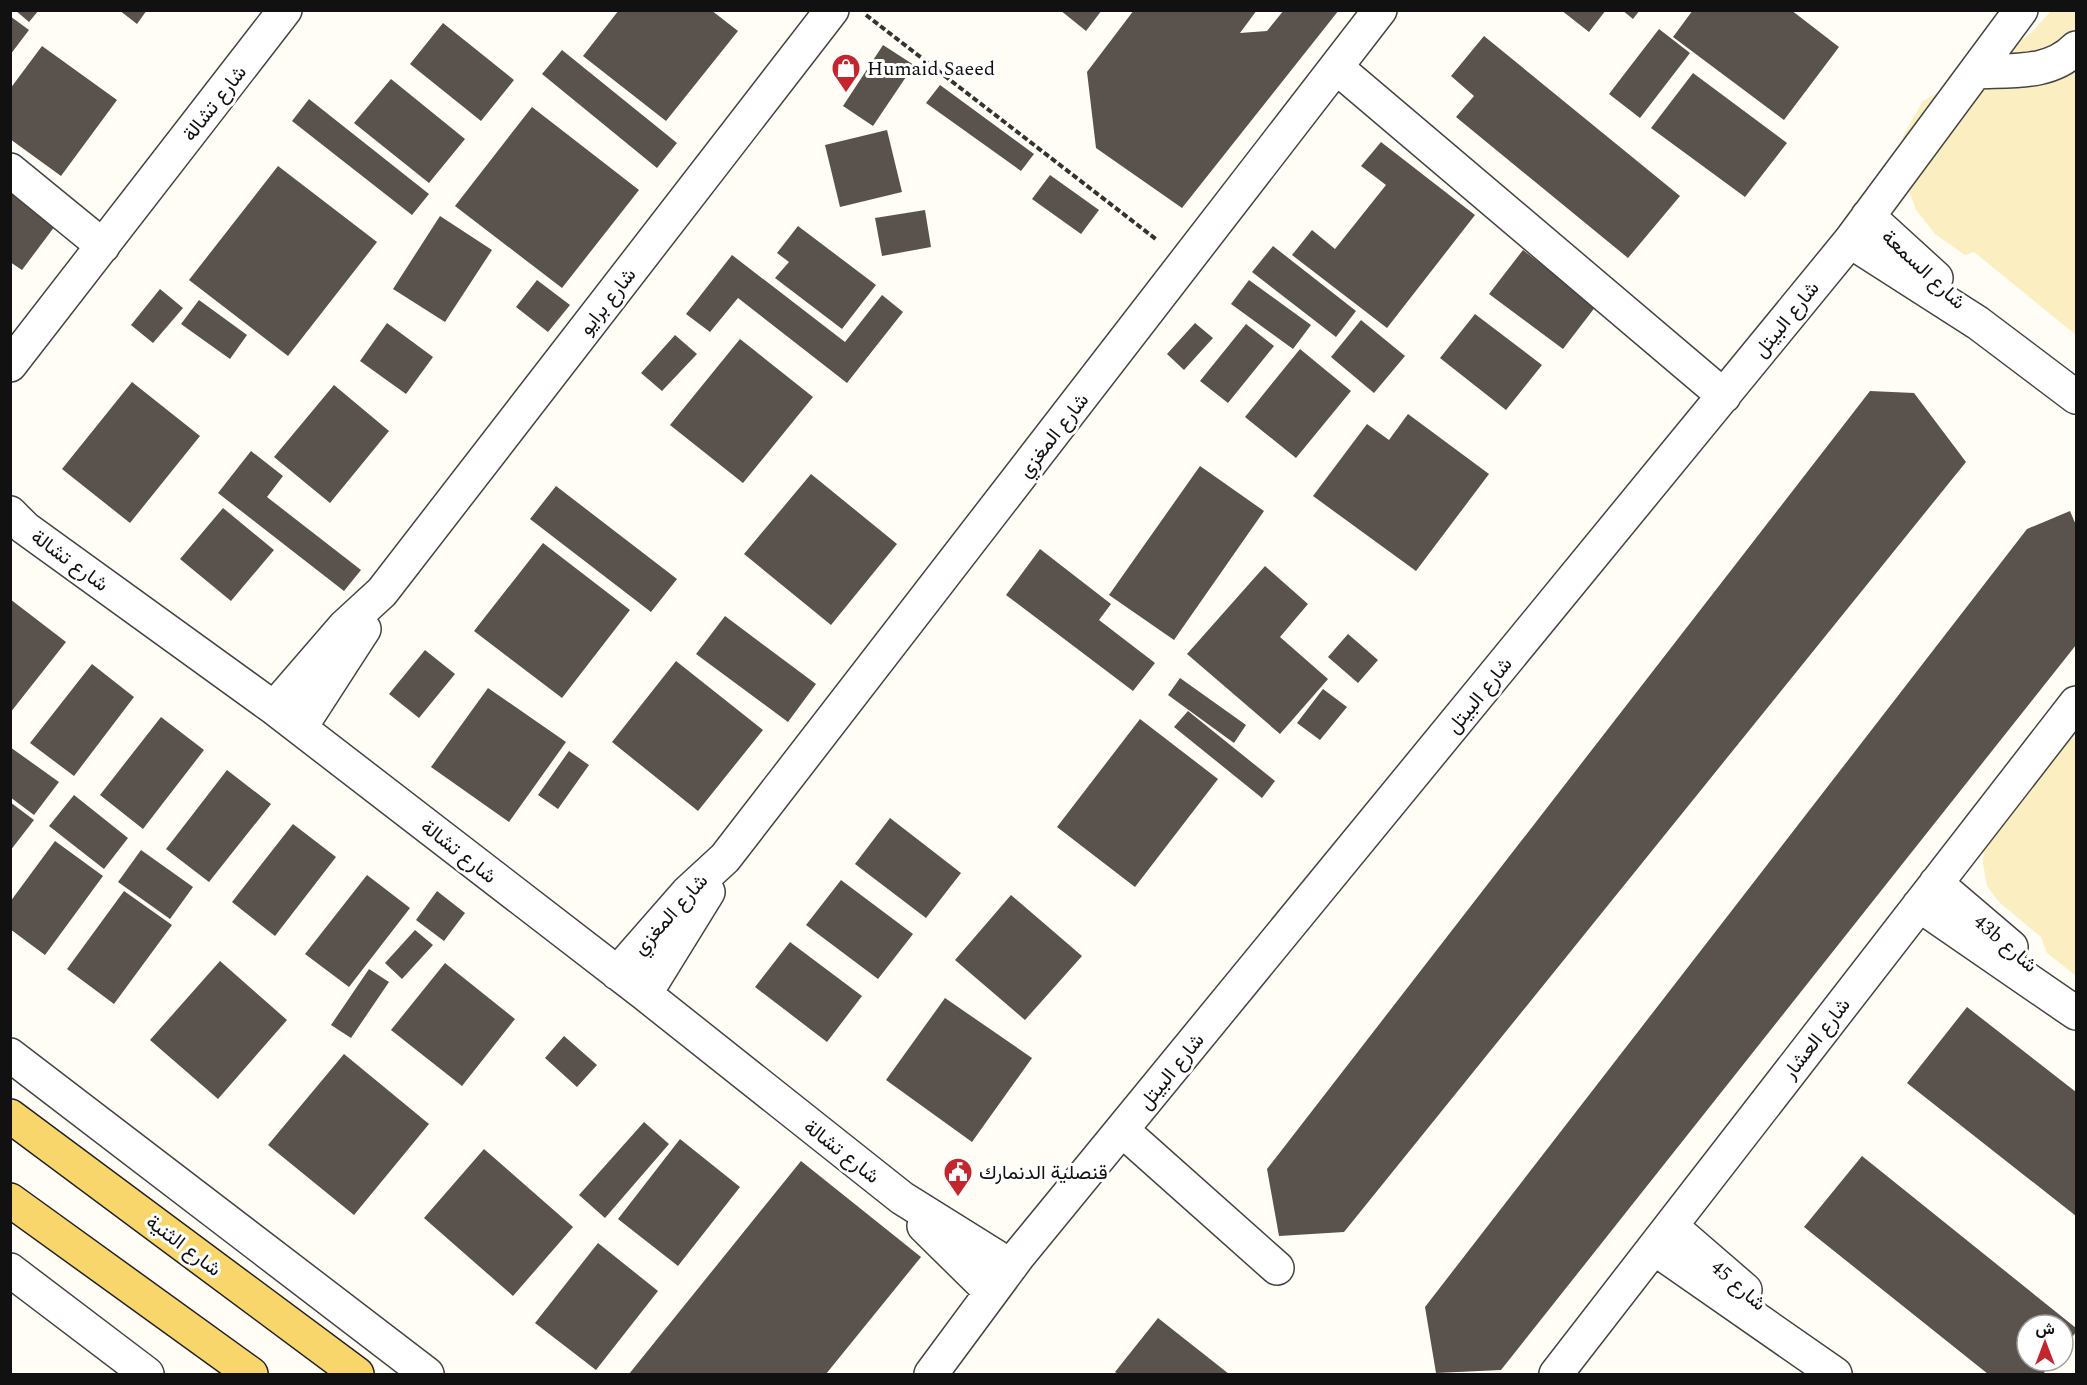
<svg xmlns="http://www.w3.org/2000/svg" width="2087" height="1385" font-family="Spectral,Vazirmatn,serif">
  <rect width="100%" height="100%" fill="#fffdf5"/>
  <path fill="#fbeec1" d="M2051,11H2076V335L1974,252L1965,255L1935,234L1916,210L1903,174V136L1923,101L1981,69L2031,33Z
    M2076,705V976L2047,953L2041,937L1999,902L1987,886L1983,863L1984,832Z"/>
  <path fill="#5a524d" d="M15,10H39L29,22Z
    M119,10H147L137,24Z
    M619,10H711L738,31L666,121L583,56Z
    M1060,10H1102L1086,31Z
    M1134,10H1257L1240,33L1267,31L1284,10H1339L1182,208L1096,148L1087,72Z
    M1561,10H1606L1589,32Z
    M1622,10H1640L1633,19Z
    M1693,10H1791L1839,47L1784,120L1673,37Z
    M10,16L29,30L10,55Z
    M443,23L514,80L481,121L410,64Z
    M1659,29L1690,53L1640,118L1609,94Z
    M1484,36L1680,196L1628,258L1456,117L1474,96L1451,76Z
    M883,45L914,65L873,126L843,106Z
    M42,46L117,100L61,176L10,139V89Z
    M562,50L677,143L657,168L542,74Z
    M1693,73L1787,143L1745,197L1651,128Z
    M391,79L465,139L429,183L354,123Z
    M940,85L1034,154L1021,171L926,103Z
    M309,99L429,194L412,215L292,121Z
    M532,107L639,190L562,288L455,206Z
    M887,130L902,192L840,207L825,145Z
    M1381,142L1475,215L1387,328L1292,255L1312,230L1335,249L1386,185L1361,166Z
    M278,166L377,242L288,356L189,280Z
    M1050,175L1099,210L1081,234L1032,199Z
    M10,186L58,222L22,270L10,262Z
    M925,210L931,247L882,256L875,218Z
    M440,216L492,250L445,322L393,289Z
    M798,226L876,285L842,329L775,278L789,262L777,253Z
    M1273,246L1356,311L1336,337L1252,272Z
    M1523,250L1596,306L1563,349L1489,294Z
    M732,255L845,342L882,295L903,312L847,383L738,298L710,332L686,314Z
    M537,280L570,305L548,332L516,307Z
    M1249,280L1311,325L1293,349L1231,304Z
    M160,289L183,308L153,343L131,325Z
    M199,300L247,335L230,359L181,324Z
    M1475,314L1542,365L1506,410L1440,358Z
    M1361,320L1405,356L1374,393L1331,357Z
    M387,323L433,357L406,394L360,361Z
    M1195,323L1213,338L1184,370L1167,354Z
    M1246,324L1274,346L1228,403L1200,381Z
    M675,335L697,354L662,391L641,373Z
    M740,339L813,397L743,483L670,425Z
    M1300,349L1351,391L1296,458L1245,417Z
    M132,382L200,436L130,523L62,469Z
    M334,385L389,431L330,503L274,457Z
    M1870,391L1914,393L1966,462L1344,1232L1279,1236L1267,1169Z
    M1408,414L1489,474L1416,571L1313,496L1367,424L1389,440Z
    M251,451L283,476L267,497L361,570L344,591L218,493Z
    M1200,466L1264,511L1174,640L1109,595Z
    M811,474L897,544L831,625L744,554Z
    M556,486L677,579L651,612L530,519Z
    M223,508L274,550L231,601L180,559Z
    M2070,511L2076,525V645L1501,1370L1436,1373L1425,1307L2027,529Z
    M543,543L630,610L562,698L474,631Z
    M1040,549L1111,604L1099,620L1155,663L1133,691L1006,595Z
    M1265,566L1308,604L1280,637L1328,679L1280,734L1187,654Z
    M10,599L66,642L10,713Z
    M725,616L816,684L788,722L696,654Z
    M1348,634L1378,660L1358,683L1328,657Z
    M425,650L455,674L419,718L389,694Z
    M676,661L763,730L698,811L612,742Z
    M92,664L134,697L74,776L30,743Z
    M1180,678L1246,725L1234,743L1168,695Z
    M488,688L566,742L509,822L431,767Z
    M1323,689L1347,707L1320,740L1297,723Z
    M1188,711L1275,781L1262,798L1174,727Z
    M161,717L204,750L143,829L100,795Z
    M1140,719L1218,779L1135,887L1057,827Z
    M10,747L59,782L34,815L10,797Z
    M569,751L589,765L558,809L538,795Z
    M227,770L271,804L209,882L166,849Z
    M74,795L128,838L104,869L49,826Z
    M10,802L34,820L10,851Z
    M890,818L961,873L926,918L855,864Z
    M293,824L336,857L275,936L232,902Z
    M55,841L103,876L45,955L10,929V902Z
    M141,850L193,887L170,919L118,882Z
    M367,875L410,908L349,987L305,954Z
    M841,880L913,934L878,979L806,925Z
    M124,891L172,925L114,1004L67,969Z
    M437,891L465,913L444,941L416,920Z
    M1011,895L1082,956L1025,1020L955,960Z
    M415,930L433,945L402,979L385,963Z
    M790,942L862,996L827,1042L755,987Z
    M220,961L287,1020L218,1099L150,1040Z
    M445,963L515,1019L462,1086L391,1030Z
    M369,969L389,982L351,1038L331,1025Z
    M945,998L1032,1058L972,1142L886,1080Z
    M1967,1007L2076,1092V1216L1907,1083Z
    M564,1036L597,1065L577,1087L545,1058Z
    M344,1054L429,1124L354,1215L268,1145Z
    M644,1122L669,1144L605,1218L579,1195Z
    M680,1139L740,1187L678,1266L618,1219Z
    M484,1149L573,1227L513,1296L424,1218Z
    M1862,1156L2076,1328V1332L2063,1349V1325H2027V1361H2054L2043,1374H1988L1804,1227Z
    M801,1161L921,1257L826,1374H629Z
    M598,1243L658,1291L596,1370L535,1323Z
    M1158,1318L1229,1374H1118L1115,1372Z"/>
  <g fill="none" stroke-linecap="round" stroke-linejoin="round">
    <g stroke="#444" stroke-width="36">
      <path id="minor" d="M1336,67L1724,396
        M1975,72C2011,70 2050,75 2076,48
        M10,170L103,246
        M1868,216L1936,278
        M1850,241L1978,323L2076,397
        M10,365L285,10
        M10,513L25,528L274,708L645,994L902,1198L1011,1266
        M274,708L344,627L382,592L832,10
        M300,728L364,629
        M1936,883L2011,947
        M1919,905L2076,1013
        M617,973L687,893L725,858L1380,10
        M645,994L708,892
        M10,1055L427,1374
        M1122,1130L1277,1268
        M924,1226L991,1292
        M1671,1226L1745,1290
        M1654,1248L1835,1374
        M10,1270L147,1374
        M931,1374L1019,1255L1850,241L2021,10
        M1556,1374L2076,703"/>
    </g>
    <g stroke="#222" stroke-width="36">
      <path id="major" d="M10,1116L357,1374
        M10,1200L251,1374"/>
    </g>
    <path stroke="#333" stroke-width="4" stroke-dasharray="6 3" stroke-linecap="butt" d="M866,15L1157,240"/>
    <use href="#minor" stroke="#fff" stroke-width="33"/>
    <use href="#major" stroke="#f9d66b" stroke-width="33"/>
  </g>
  <defs>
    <g id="shop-pin" transform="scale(1.5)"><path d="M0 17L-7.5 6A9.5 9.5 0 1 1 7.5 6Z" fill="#c4262e" stroke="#fff"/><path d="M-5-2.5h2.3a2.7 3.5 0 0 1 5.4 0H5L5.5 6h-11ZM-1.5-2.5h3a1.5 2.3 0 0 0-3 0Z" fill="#fff"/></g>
    <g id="civic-pin" transform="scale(1.5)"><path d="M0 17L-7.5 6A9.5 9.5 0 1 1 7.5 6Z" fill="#c4262e" stroke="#fff"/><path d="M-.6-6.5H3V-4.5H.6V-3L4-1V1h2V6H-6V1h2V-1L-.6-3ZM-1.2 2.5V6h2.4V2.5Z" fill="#fff"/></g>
  </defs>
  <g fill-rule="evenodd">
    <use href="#shop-pin" x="846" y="68"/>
    <use href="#civic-pin" x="958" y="1172"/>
  </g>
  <g text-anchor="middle" stroke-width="6" stroke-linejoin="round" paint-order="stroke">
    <g font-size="20" fill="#111" stroke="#fff" text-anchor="start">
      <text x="867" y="75">Humaid Saeed</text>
      <text x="979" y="1179">قنصلية الدنمارك</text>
    </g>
    <g font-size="20" fill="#111" stroke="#fff">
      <text transform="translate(214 103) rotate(-52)" y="7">شارع تشالة</text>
      <text transform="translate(1924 269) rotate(43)" y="7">شارع السمعة</text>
      <text transform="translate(607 301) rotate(-52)" y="7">شارع برايو</text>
      <text transform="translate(1786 319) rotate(-51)" y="7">شارع البيتل</text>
      <text transform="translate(1053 435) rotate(-52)" y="7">شارع المغزي</text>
      <text transform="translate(70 560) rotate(36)" y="7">شارع تشالة</text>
      <text transform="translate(1479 695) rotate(-51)" y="7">شارع البيتل</text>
      <text transform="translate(459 851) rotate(38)" y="7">شارع تشالة</text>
      <text transform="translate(670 914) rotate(-48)" y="7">شارع المغزي</text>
      <text transform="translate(2006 943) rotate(41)" y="7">43b شارع</text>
      <text transform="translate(1816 1038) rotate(-52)" y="7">شارع العشار</text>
      <text transform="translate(1171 1071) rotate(-51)" y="7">شارع البيتل</text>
      <text transform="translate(842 1151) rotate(38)" y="7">شارع تشالة</text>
      <text transform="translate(184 1245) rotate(37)" y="7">شارع الثنية</text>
      <text transform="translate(1739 1285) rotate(41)" y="7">شارع 45</text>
    </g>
  </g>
  <rect width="2087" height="1385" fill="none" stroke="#111111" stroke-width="24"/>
  <g transform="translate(2045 1343)"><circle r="28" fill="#ffffff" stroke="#a0a0a0" stroke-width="1.5"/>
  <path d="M0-4.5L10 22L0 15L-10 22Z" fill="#c4262e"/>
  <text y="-9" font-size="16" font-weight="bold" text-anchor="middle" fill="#111111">ش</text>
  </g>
</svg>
